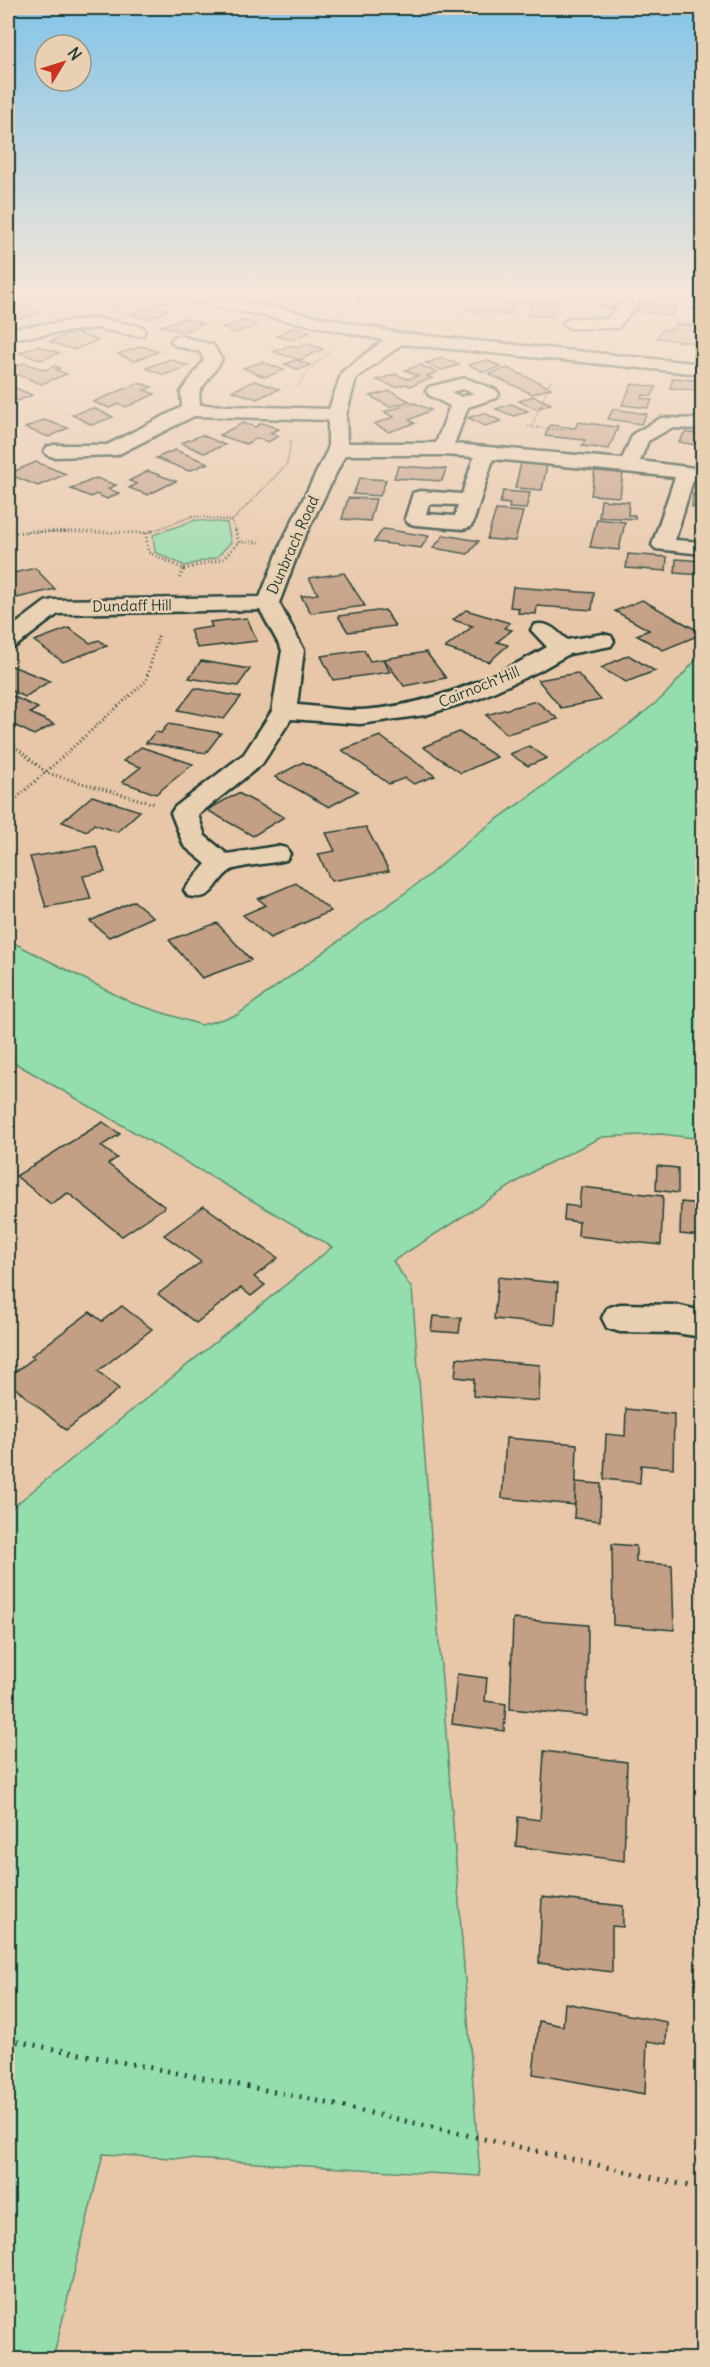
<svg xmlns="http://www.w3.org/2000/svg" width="710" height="2367" font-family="Delius,sans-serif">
  <rect width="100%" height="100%" fill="#e8c7a9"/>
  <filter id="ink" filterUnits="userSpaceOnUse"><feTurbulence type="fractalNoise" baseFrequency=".0167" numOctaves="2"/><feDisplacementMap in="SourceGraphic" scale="12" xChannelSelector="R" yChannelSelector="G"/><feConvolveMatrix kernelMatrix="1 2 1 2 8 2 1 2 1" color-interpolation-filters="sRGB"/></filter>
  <g filter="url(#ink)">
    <path fill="#94ddac" stroke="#5a8d70" stroke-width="1.5" d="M195,520L227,523L231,542L217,557L185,566L155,552L153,535Z
      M702,653V1139L661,1134L602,1137L537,1169L393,1261L412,1289L480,2176L103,2154L53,2359H8V1511L332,1247L8,1059V940L132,1003L201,1025L237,1015L424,879L478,833L631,723L664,696Z"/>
    <path fill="#c39f85" stroke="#1f3d34" stroke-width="1.5" d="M69,291L86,296L79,299L83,300L66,307L45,300Z
      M370,291H395L396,300L359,301L358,293H371Z
      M442,291L454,294L452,295L458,297L431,306L415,299Z
      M124,292L141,298L112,309L95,304L102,301L93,298L106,294L113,296Z
      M154,293L172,299L158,304L141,298Z
      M577,293L620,300L611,309L567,302Z
      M473,298L516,303L508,315L465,310Z
      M12,299L29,304L20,307L38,312L20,319L8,315V301Z
      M535,299L560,301L552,317L526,315Z
      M643,302L677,306L671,316L636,311Z
      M151,305L169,310L148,319L130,314Z
      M186,318L204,324L182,332L161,326Z
      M244,320L257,325L235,333L223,328Z
      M675,324L696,326L692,332L702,334L699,344L657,338L662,329L672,330Z
      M295,327L310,332L291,340L276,336Z
      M74,332L98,340L74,350L50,342Z
      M306,343L323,349L300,360L274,352L290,345L299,347Z
      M37,346L59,353L41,360L19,353Z
      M142,346L158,352L134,361L118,354Z
      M443,358L459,365L442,370L426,363Z
      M170,359L188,366L164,375L146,368Z
      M296,360L310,365L299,370L285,364Z
      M487,360L501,367L484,372L469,365Z
      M262,362L284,370L265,377L243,368Z
      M24,363L44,370L55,366L60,368L56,370L67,374L41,384L8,371V369Z
      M420,365L437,372L427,376L432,378L410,386L406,384L395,387L377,380L395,374L407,379L418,376L405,370Z
      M507,368L551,388L532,394L489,374Z
      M673,378L702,381V391L670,388Z
      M254,381L279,389L257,399L232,391Z
      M139,383L152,387L144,390L155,394L126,407L119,404L110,408L93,402Z
      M632,384L656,387L652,396L643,395L641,398L652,400L648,408L622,405Z
      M8,385L32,395L18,401L8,397Z
      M390,391L410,401L390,407L370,396Z
      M533,396L551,404L536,409L519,401Z
      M414,403L431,410L409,420L415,423L389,432L374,424L394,417L384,412Z
      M511,404L528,411L514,416L496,409Z
      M93,408L113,417L92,425L72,415Z
      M613,409L647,414L641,424L608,419Z
      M484,413L501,421L485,426L468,418Z
      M44,420L68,428L49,437L25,428Z
      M578,422L618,427L609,449L582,446L585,440L545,436L550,425L575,428Z
      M243,423L255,427L262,423L279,429L270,433L279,436L268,442L257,438L246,444L219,435Z
      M685,432L702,435V446L679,442Z
      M202,435L225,445L204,453L181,443Z
      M175,450L208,463L189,471L156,458Z
      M36,462L66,474L38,486L8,474Z
      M521,463L547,465L542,490L515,488Z
      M398,466L446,469L442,481L394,478Z
      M595,470L623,472L620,497L591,495Z
      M148,471L176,481L148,495L129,488L137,484L129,481Z
      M96,478L116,485L108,489L119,493L107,499L96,494L91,497L71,489Z
      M360,478L386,480L380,496L353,494Z
      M503,491L530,493L526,509L509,508L510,504L500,503Z
      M693,494L702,495V508L692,507Z
      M348,498L376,499L370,521L342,519Z
      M601,500L629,502L628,515H635V519L599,517Z
      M496,510L523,512L515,541L487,539Z
      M597,519L625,522L619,550L590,547Z
      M383,529L429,536L421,548L374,542Z
      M444,535L479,541L468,554L433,548Z
      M628,554L667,557L666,571L626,568Z
      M676,559L702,561V575L675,573Z
      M8,568L14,573L35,568L55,589L17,598L8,589Z
      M344,573L365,606L311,613L301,596L318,594L309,578Z
      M513,587L594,593L592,610L537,606L536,614L518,613L519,608L510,607Z
      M642,600L702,633V634L663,650L636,635L649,630L615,611Z
      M385,610L395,626L348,632L338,616Z
      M466,610L510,623L504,628L512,630L497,642L508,645L489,662L445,648L473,626L453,620Z
      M247,618L257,641L197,648L190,630L212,627L210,622Z
      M69,628L90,643L99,640L107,646L63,662L34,641Z
      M364,650L370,661L383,659L390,672L333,680L321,656Z
      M426,652L446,678L404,686L384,659Z
      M628,655L655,671L626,682L601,668Z
      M201,661L250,669L238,686L189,678Z
      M12,666L50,681L25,697L8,689V668Z
      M577,673L601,700L561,708L538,680Z
      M195,688L241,697L224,719L178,710Z
      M8,694L38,708L30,713L54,724L34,735L8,722Z
      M536,701L558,719L507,734L486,715Z
      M168,724L221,733L206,753L146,743L155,732L161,733Z
      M459,732L497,757L461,773L423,747Z
      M380,736L435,776L414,784L405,778L389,784L342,750Z
      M529,746L547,758L528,766L510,754Z
      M141,747L193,764L156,794L122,782L141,767L123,761Z
      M303,762L358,791L329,807L275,777Z
      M238,793L284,817L253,836L207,810Z
      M92,796L140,811L117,832L94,824L87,831L62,822Z
      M366,827L389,871L331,881L318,854L335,851L326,833Z
      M96,846L105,872L83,876L91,899L46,907L30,857Z
      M296,883L331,911L270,938L243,915L266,905L258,899Z
      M134,901L153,917L109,937L90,921Z
      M217,923L251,960L202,978L169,940Z
      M103,1122L120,1134L101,1146L117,1158L108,1164L165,1207L122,1236L68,1193L51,1204L16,1176Z
      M657,1166L678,1168V1193L656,1190Z
      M581,1187L663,1196L661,1245L578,1236L579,1222L564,1220L565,1205L579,1207Z
      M681,1202L702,1204V1263L699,1262L700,1236L680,1234Z
      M204,1206L278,1258L254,1277L265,1285L251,1296L241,1288L196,1323L158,1294L201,1262L164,1235Z
      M498,1277L558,1283L555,1325L494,1319Z
      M122,1306L152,1329L98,1371L119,1389L66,1430L8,1382V1377L34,1358L31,1356L90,1312L102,1321Z
      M433,1316L461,1318L459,1333L431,1331Z
      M457,1358L540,1365L539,1401L473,1396L474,1379L455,1377Z
      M626,1409L674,1414L673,1468L641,1465L640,1483L604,1479L606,1434L625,1436Z
      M506,1438L577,1444L575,1505L502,1498Z
      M576,1482L601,1484L600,1521L574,1518Z
      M612,1544L636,1546V1562L672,1565L674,1630L613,1625Z
      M700,1544L702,1545V1599L699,1598Z
      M513,1619L588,1625L587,1716L510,1709Z
      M457,1674L487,1678L485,1701L506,1704L504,1731L452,1724Z
      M544,1751L627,1762L624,1861L516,1846L518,1817L540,1820Z
      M542,1897L623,1906V1927L612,1926V1972L539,1963Z
      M565,2003L667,2022L666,2044L647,2041L645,2094L533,2074L539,2021L563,2026Z"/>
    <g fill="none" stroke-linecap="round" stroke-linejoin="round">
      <g stroke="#1f3d34" stroke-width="5">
        <path id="minor" d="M158,291H191L398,333L702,364V374L402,344L356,378L346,415L347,443H436L450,406L429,395L426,391L429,387L465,378L496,390L499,394L496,398L468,407L454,444L622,459L633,434L661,418L702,419V429L671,428L648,441L640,461L702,469V481L693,480L675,540L702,542V554L656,549L652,545L675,477L493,459L473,523L470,527L463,529L415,525L408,523L405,519L413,493L420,491L462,494L474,457L443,455H345L302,542L279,603L304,650L297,705C318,706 340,711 361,710C428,706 490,680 547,647L531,630L534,625C549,621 556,631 567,640L603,634L611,636L614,641L611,646L569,654L539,671L480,698L425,715L360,724L291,719L262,764L198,815L205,836L227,854L277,846L286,848L290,854L286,860C275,863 237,866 230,871C213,883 215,902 188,896L184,890L206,864L184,846L171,813L175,807L244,754L272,711L282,650L260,610L58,614L16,646L8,648V630L45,602L53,600L260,597L282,542L328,449V420L194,416L117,455L54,457L47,455L44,451L47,447L54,445H107L182,407L181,392L204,360L200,352L174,345L171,341L174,337L180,336L213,345L222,360L199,392L200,405L329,409L342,372L384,340L166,296ZM463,389L474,393L461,397L451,392ZM429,504L458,505L455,516L426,514Z
          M473,291H569C558,304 497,299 479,299L473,297L471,294Z
          M631,291H648L618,328H570L562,323L570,318L607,319Z
          M659,291H680L702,302V313L661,294Z
          M95,318L143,327L145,331L143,335L137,336L95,328L8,339V329Z
          M620,1304L676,1305L702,1311V1337L676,1333L620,1332L607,1328L602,1318L607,1308Z"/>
      </g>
      <path stroke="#1f3d34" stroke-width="2" stroke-dasharray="1 2" stroke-linecap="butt" d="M298,386L309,370L329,352
        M532,426L551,380
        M528,427L565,430
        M232,521L287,464L291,440
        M26,532H68
        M150,532L193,516L232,521L236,532"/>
      <path stroke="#1f3d34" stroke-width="3" stroke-dasharray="1 3" stroke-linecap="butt" d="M235,530L239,542H261
        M146,533L148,552L184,569L179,579
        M8,534L31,531L146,533L154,530
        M184,569L223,559L239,542
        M8,741L47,773L155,804
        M8,806L146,681L159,633"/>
      <path stroke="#1f3d34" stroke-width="5" stroke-dasharray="2 7" stroke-linecap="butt" d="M8,2040L301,2097L702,2189"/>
      <use href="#minor" fill="#ead0b2" fill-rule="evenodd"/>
    </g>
  </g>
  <linearGradient id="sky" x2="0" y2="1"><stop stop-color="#83c4e8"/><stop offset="0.47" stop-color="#f5e6d8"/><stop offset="1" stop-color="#f5e6d8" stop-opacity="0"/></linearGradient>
  <rect width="710" height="623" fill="url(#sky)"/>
  <g text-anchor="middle" stroke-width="5" stroke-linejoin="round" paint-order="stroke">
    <g font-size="15" fill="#1f3d34" stroke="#ead0b2">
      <text transform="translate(293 545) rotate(-66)" y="5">Dunbrach Road</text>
      <text transform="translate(132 606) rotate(-1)" y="5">Dundaff Hill</text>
      <text transform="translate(479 687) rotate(-22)" y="5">Cairnoch Hill</text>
    </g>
  </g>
  <rect width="710" height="2367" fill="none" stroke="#ead0b2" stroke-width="30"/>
  <rect x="15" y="15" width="680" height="2337" fill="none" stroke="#1f3d34" stroke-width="2" filter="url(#ink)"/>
  <g transform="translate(63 63) rotate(52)"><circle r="28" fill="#ead0b2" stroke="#999580" stroke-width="1.5"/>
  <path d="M0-4.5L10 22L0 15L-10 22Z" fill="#c8321e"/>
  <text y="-9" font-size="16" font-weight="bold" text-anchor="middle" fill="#1f3d34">N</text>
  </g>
</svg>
